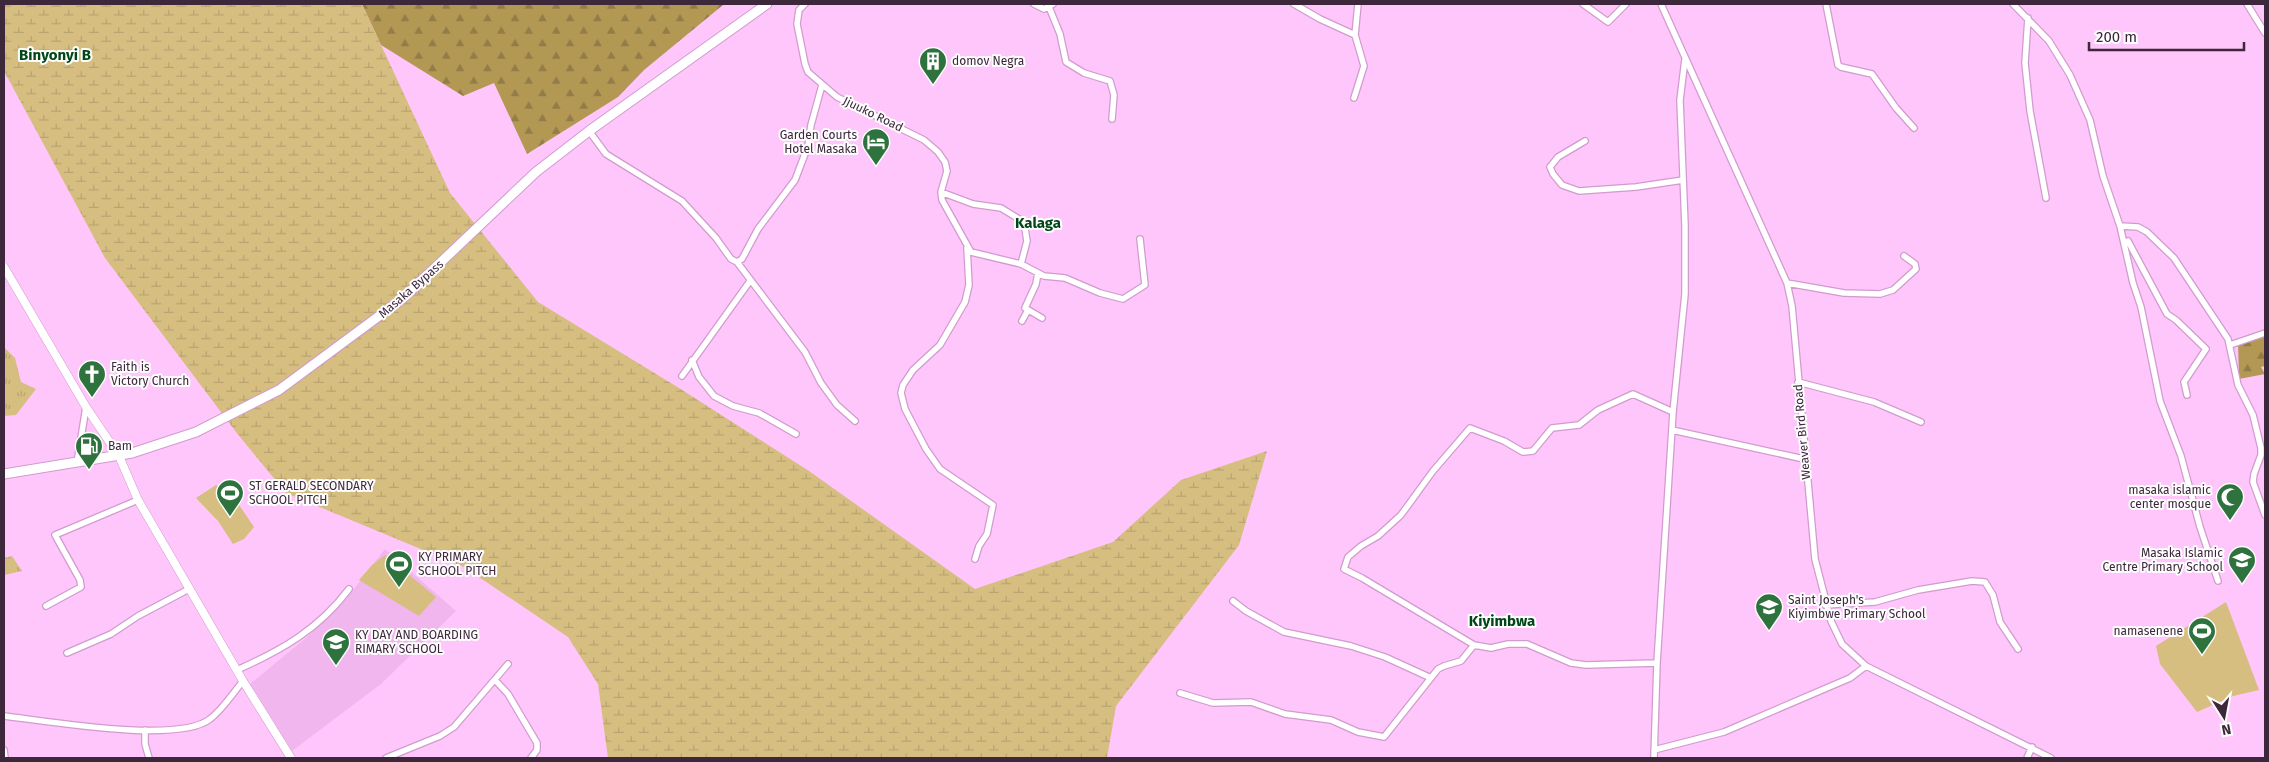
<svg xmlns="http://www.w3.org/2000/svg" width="2269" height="762" font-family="'Fira Sans',sans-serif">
  <defs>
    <pattern id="grass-tufts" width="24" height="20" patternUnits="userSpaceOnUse" patternTransform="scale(1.25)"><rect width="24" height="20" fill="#d6be81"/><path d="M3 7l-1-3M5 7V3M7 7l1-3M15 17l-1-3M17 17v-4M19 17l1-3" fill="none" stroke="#b9a370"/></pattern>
    <pattern id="forest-firs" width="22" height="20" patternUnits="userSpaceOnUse" patternTransform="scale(1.25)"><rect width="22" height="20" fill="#b39854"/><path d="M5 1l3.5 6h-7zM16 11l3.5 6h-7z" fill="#937c47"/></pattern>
    <pattern id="wetland-marsh" width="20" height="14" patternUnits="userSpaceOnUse" patternTransform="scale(1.25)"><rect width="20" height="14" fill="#d6be81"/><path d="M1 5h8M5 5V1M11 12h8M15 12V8" fill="none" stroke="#b9a370"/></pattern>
  </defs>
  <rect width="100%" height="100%" fill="#fec6fb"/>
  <path fill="#f2b6ef" d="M385,549L456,611L381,684L292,751L250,684L307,637L343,603Z"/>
  <path fill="url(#grass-tufts)" d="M4,347L15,358L21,382L36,389L16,415L4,416Z
    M12,556L22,571L4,575V558Z"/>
  <path fill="url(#forest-firs)" d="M362,4H722L723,5L644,70L618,97L527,154L494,83L463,96L381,45Z
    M2265,334V366L2261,367L2265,374L2239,379L2238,341Z"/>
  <path fill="url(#wetland-marsh)" d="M4,4H362L450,193L538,302L679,388L809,471L975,589L1113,542L1181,480L1267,451L1239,545L1116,706L1107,758H608L598,684L568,637L464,567L286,493L236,432L105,258L4,71Z"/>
  <path fill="#d6be81" d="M216,485L231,493L254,527L244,539L233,544L218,521L196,498Z
    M385,555L436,597L419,616L359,580L372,565Z
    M2226,602L2259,690L2233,696L2197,712L2160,664L2156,646Z"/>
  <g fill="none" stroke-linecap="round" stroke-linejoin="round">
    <g stroke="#d19bce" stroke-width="8">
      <path id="minor" d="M805,4L799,10L797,24L805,64L808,72L837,97L924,140L938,152L945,162L947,171L941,192L942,200L971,252L1021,264L1044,276L1065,278L1100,293L1123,299L1145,285L1140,239
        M1034,4L1044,9L1053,4
        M1294,4L1320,19L1355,35
        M1583,4L1608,22L1626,4
        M1661,4L1787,283L1792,306L1815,559L1831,621L1842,644L1866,666L2051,758
        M1826,4L1838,65L1841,67L1872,74L1896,108L1914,128
        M2013,4L2049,41L2070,75L2090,120L2103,176L2120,226L2133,283L2141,307L2160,401L2181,456L2200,527L2218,581
        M2247,4L2265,33
        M1049,7L1060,34L1066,62L1084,73L1110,81L1114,95L1112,119
        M2028,18L2025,63L2030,111L2046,198
        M1354,98L1364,66L1355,35L1358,4
        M589,131L606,154L682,201L716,238L731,259L737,262L742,259L758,229L795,180L808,146L811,125L822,85
        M1585,141L1558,157L1550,167L1553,174L1562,185L1579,191L1636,187L1683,180
        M941,192L973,204L1001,208L1024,222L1027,241L1021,264
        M2120,226L2138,227L2147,232L2174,258L2228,339L2238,385L2253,415L2261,448V455L2254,474L2253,482L2265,515
        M2128,241L2167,314L2176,320L2206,349L2184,382L2187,395
        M967,248L969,285L965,302L940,345L913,370L903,385L901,393L905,409L926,449L940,469L993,505L987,534L979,546L975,559
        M737,262L805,352L821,383L837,405L855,421
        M1038,273L1036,284L1025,308L1042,318
        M1787,283L1844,293L1880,294L1893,290L1916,269L1915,264L1904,256
        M1022,321L1028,310
        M2230,345L2265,333
        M692,360L699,377L714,396L733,406L759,413L796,434
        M682,376L750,281
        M1798,382L1874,402L1921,422
        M1672,430L1804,459
        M77,463L86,407
        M1233,601L1246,611L1284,632L1351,646L1385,657L1431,678
        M1825,605L1875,602L1918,590L1972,581L1985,582L1993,595L2000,622L2018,649
        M46,606L81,587L80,580L55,535L138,500
        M1474,645L1362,578L1344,569L1348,557L1361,546L1378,536L1401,515L1433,471L1470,428L1504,441L1523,452L1533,451L1552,428L1579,425L1598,410L1633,394L1673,412
        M67,653L111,634L138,616L189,589
        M237,670C282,650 319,629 349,589
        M495,680L508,694L537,743V750L531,758
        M1180,693L1213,703L1251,702L1285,714L1331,720L1358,732L1384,737L1438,669L1444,666L1461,661L1474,645L1491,648L1508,644H1527L1571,663L1586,665L1657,663
        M4,716C47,721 179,744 210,719C223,709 233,693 243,681
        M145,730V744L149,758
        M4,750L5,758
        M1654,750L1724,732L1850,678L1866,666
        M386,758L440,736L454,727L508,664
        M1654,758L1657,663L1673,412L1685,294V226L1680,100L1685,59
        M2027,758L2032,747"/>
    </g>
    <g stroke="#d19bce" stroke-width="9">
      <path id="secondary" d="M4,267L86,407L119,456L138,500L243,681L291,758"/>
    </g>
    <g stroke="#d19bce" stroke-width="11">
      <path id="trunk" d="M4,474L132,453L196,432L279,390L402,299L536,172L589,131L767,4"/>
    </g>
    <use href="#minor" stroke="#fff" stroke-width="5.5"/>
    <use href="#secondary" stroke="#fff" stroke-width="8"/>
    <use href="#trunk" stroke="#fff" stroke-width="9"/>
  </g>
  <defs>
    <g id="building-pin" transform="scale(1.4375)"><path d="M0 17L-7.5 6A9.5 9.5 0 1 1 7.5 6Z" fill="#2e723d" stroke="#fdfdfd"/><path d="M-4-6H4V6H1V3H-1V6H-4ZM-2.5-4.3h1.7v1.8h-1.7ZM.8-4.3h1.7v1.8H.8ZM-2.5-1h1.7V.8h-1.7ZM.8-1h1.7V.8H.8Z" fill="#fff"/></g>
    <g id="hotel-pin" transform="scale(1.4375)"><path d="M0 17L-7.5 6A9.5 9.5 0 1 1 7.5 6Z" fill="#2e723d" stroke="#fdfdfd"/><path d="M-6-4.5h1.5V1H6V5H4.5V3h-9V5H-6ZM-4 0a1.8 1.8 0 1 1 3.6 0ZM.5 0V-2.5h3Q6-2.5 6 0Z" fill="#fff"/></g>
    <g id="church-pin" transform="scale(1.4375)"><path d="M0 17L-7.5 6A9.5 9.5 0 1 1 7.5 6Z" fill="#2e723d" stroke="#fdfdfd"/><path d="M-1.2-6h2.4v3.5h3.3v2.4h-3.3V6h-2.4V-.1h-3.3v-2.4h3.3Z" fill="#fff"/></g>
    <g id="fuel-pin" transform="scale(1.4375)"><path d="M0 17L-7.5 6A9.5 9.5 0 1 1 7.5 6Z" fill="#2e723d" stroke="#fdfdfd"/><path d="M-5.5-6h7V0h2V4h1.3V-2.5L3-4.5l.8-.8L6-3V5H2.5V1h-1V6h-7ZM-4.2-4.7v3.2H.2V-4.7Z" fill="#fff"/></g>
    <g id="stadium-pin" transform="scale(1.4375)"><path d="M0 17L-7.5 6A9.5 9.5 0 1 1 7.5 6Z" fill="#2e723d" stroke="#fdfdfd"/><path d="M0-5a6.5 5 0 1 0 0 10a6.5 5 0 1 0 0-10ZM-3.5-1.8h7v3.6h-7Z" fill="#fff"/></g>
    <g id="mosque-pin" transform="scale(1.4375)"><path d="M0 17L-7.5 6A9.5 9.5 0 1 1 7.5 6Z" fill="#2e723d" stroke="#fdfdfd"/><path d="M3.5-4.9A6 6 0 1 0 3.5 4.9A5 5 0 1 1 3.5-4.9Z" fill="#fff"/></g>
    <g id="school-pin" transform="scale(1.4375)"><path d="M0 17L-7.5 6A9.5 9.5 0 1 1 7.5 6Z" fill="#2e723d" stroke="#fdfdfd"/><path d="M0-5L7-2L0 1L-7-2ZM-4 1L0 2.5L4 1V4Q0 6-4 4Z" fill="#fff"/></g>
  </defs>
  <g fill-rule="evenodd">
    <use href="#building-pin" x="933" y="61"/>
    <use href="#hotel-pin" x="876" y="142"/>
    <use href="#church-pin" x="92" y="374"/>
    <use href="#fuel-pin" x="89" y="446"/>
    <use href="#stadium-pin" x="230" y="493"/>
    <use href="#mosque-pin" x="2230" y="497"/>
    <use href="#school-pin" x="2242" y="560"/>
    <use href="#stadium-pin" x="399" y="564"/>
    <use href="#school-pin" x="1769" y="607"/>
    <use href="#stadium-pin" x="2202" y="631"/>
    <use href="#school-pin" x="336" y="642"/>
  </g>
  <g text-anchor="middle" stroke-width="4" stroke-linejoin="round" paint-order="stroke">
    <g font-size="12" fill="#3c273b" stroke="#fdfdfd" text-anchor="start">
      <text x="952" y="65">domov Negra</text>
      <text x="857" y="139" text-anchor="end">Garden Courts<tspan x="857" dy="14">Hotel Masaka</tspan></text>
      <text x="111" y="371">Faith is<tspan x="111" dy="14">Victory Church</tspan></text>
      <text x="108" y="450">Bam</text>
      <text x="249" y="490">ST GERALD SECONDARY<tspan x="249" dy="14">SCHOOL PITCH</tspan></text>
      <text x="2211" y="494" text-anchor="end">masaka islamic<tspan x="2211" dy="14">center mosque</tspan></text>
      <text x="2223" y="557" text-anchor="end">Masaka Islamic<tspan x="2223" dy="14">Centre Primary School</tspan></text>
      <text x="418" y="561">KY PRIMARY<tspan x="418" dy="14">SCHOOL PITCH</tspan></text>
      <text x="1788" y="604">Saint Joseph's<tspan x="1788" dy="14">Kiyimbwe Primary School</tspan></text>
      <text x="2183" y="635" text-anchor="end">namasenene</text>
      <text x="355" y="639">KY DAY AND BOARDING<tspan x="355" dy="14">RIMARY SCHOOL</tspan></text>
    </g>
    <g font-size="12" fill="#3c273b" stroke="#fdfdfd">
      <text transform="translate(873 114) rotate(26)" y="4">Jjuuko Road</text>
      <text transform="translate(411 289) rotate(-41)" y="4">Masaka Bypass</text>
      <text transform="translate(1802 432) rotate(-95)" y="4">Weaver Bird Road</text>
    </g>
    <g font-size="15" font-weight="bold" fill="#004618" stroke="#fdfdfd">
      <text x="55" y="60">Binyonyi B</text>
      <text x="1038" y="228">Kalaga</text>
      <text x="1502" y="626">Kiyimbwa</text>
    </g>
  </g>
  <rect width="2269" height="762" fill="none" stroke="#3c273b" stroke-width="10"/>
  <g transform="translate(2224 717) rotate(169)" stroke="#fdfdfd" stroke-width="4" paint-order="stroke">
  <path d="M0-4L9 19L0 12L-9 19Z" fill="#3c273b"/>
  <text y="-8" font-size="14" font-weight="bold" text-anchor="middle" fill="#3c273b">N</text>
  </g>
  <path d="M2089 42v8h155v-8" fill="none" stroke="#3c273b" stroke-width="2.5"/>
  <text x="2096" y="42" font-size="15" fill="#3c273b" stroke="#fdfdfd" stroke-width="4" paint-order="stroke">200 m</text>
</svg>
